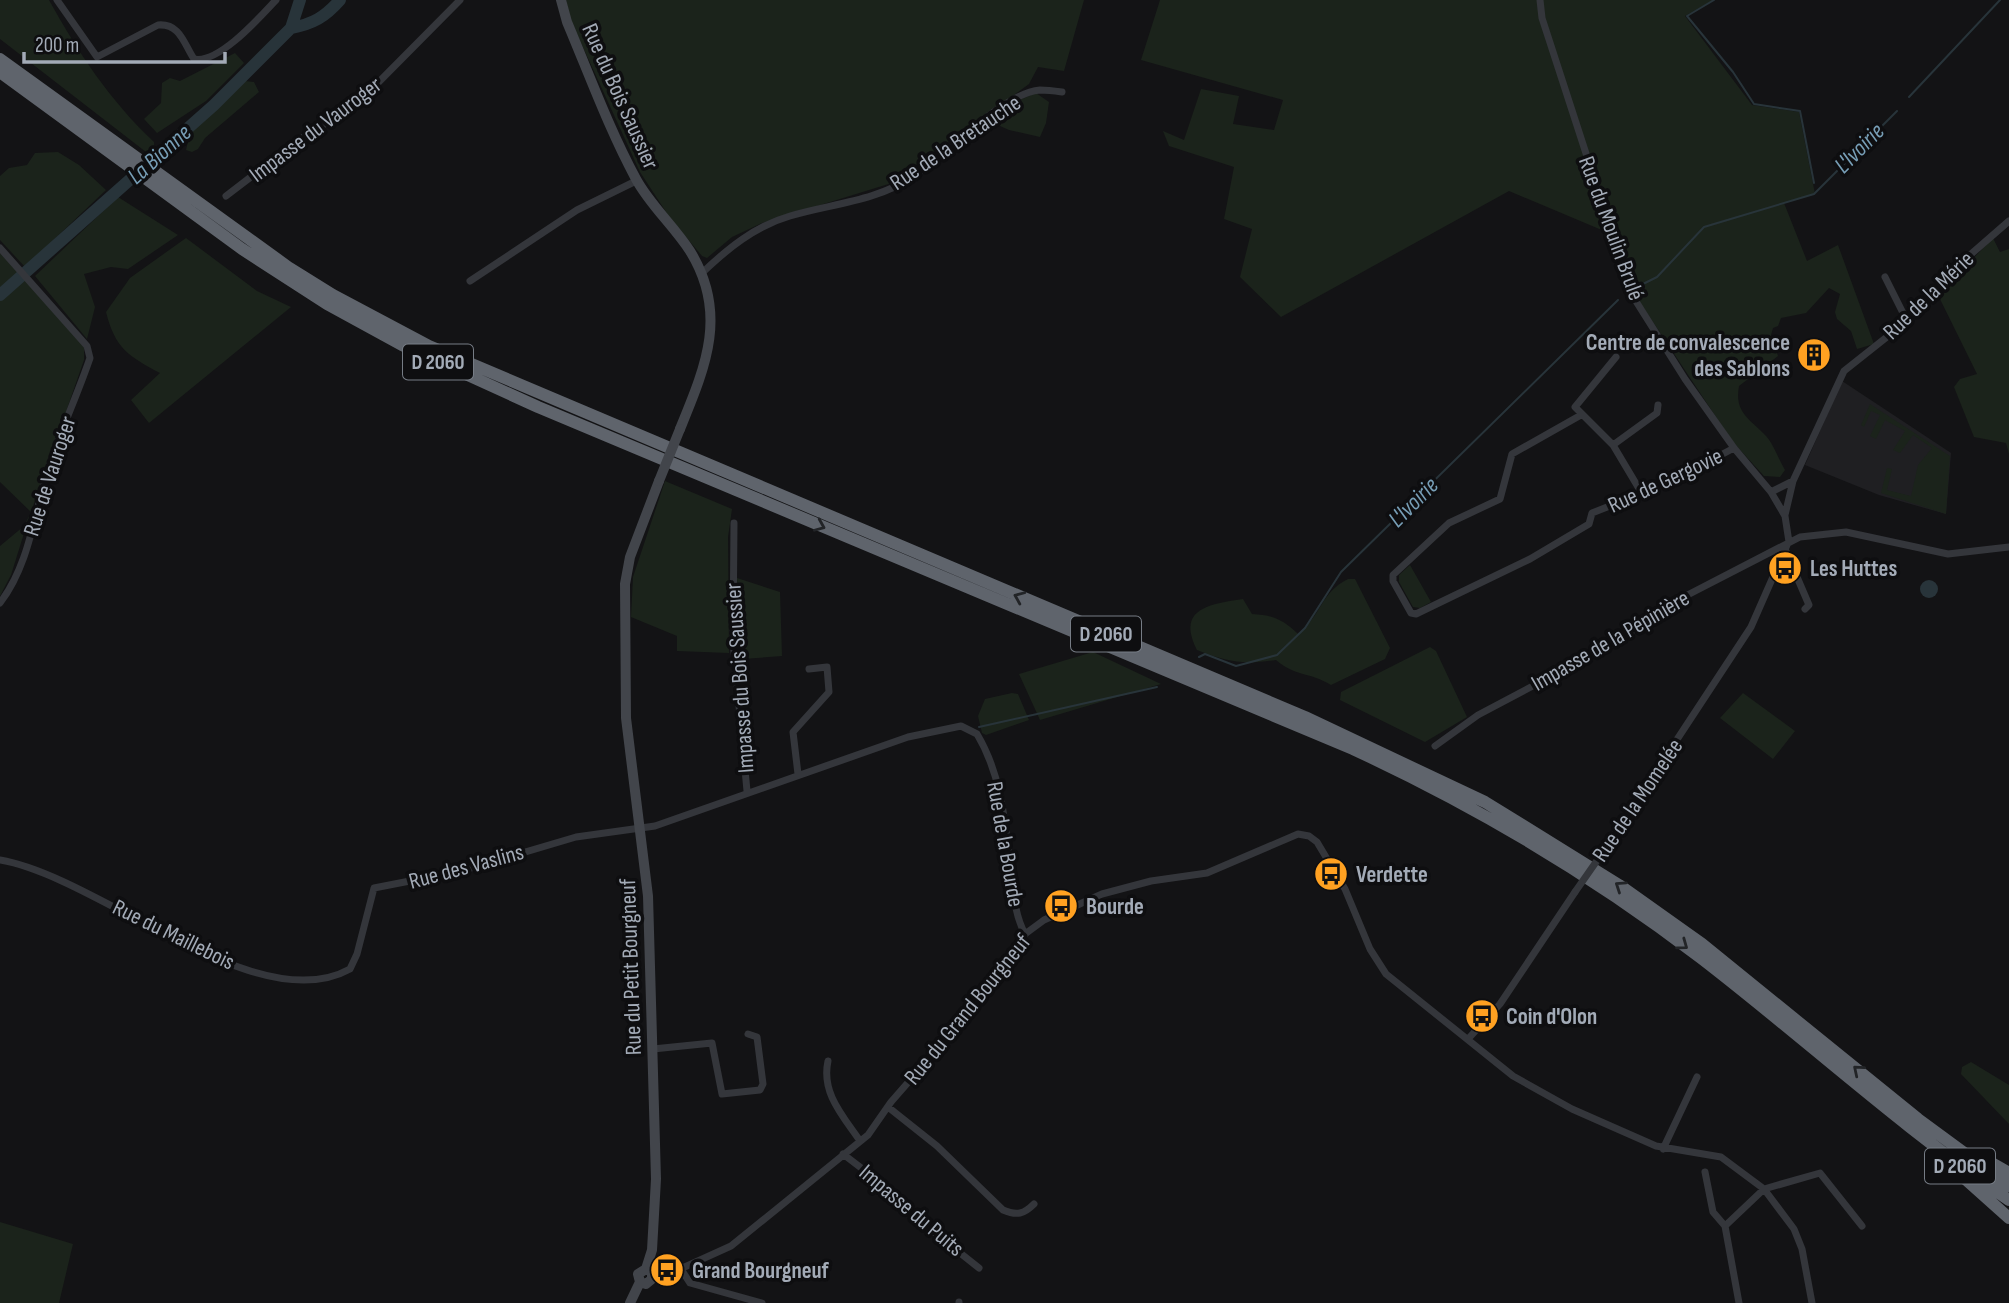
<svg xmlns="http://www.w3.org/2000/svg" width="2009" height="1303" font-family="'Sofia Sans Condensed',sans-serif">
  <rect width="100%" height="100%" fill="#131315"/>
  <path fill="#1f1f22" d="M1842,381L1951,453L1946,514L1879,495L1805,465Z"/>
  <path fill="#1b231b" d="M0,0H49C77,51 111,102 154,142V146L146,152L0,39Z
    M566,0H1084L1064,71L1038,67L1029,84L895,182L762,223L732,237L707,258L702,256L670,218L640,172L571,21Z
    M1160,0H1713L1685,16L1752,105L1799,112L1815,194L1784,203L1807,261L1838,245L1874,344L1857,349L1851,331L1837,319L1835,312L1840,294L1829,288L1806,313L1781,318L1778,326L1773,328L1771,335L1778,356L1739,386C1734,413 1750,419 1766,436C1774,445 1779,460 1785,470L1780,477L1764,476L1732,441L1635,295L1616,236L1509,191L1281,317L1240,277L1252,229L1224,219L1234,167L1169,146L1163,131L1184,140L1201,89L1239,96L1233,124L1274,130L1283,100L1141,60Z
    M235,53L244,63L206,101L157,133L144,119L161,103L162,83L170,78L180,81Z
    M245,81L254,82L259,92L205,138L198,149L192,152L186,150L190,133Z
    M1036,93L1049,102L1046,123L1040,137L1009,130L989,121L1015,102Z
    M58,152L79,165L106,190L25,267L0,240V176L9,168L27,165L35,153Z
    M118,197L178,235L128,269L111,267L84,274L95,307L87,339L35,276Z
    M186,238L257,291L291,307L149,423L131,400L160,373C128,356 115,348 106,312L130,278Z
    M1993,238L2000,252L2009,249V454L2006,443L1974,437L1954,387L1960,379L1977,374L1938,295Z
    M0,253L20,274L0,290Z
    M24,279L84,339V360L31,512L0,482V295Z
    M1870,404L1950,456L1946,514L1881,493L1887,468L1892,469L1887,490L1911,496L1918,465L1932,448L1913,435L1900,453L1893,450L1905,431L1885,420L1876,439L1870,436L1880,415L1871,411L1864,427L1861,425Z
    M665,481L732,509L728,537L729,653L677,651V636L631,617L633,577Z
    M30,514L11,575L0,596V546L24,526Z
    M1410,565L1431,602L1420,608L1413,607L1399,582V575Z
    M737,578L780,592L782,656L743,659L741,652H738Z
    M1348,579H1355L1390,648L1385,659L1331,685C1310,672 1296,677 1276,660C1242,665 1228,662 1197,650C1176,609 1209,604 1243,599L1252,614C1272,615 1283,619 1298,634C1322,615 1320,593 1348,579Z
    M1430,647L1436,651L1467,717L1425,742L1340,700L1341,692Z
    M1093,652L1161,684L1040,720L1019,674Z
    M1012,693L1018,694L1029,720L986,735L982,733L978,716L985,699Z
    M1743,693L1795,731L1773,759L1720,718Z
    M1971,1062L2009,1085V1124L1961,1074L1962,1067Z
    M0,1222L73,1244L59,1303H0Z"/>
  <path fill="#28343a" d="M1920 589a9 9 0 1 1 18 0a9 9 0 1 1-18 0Z"/>
  <g fill="none" stroke-linecap="round" stroke-linejoin="round">
    <path stroke="#28343a" stroke-width="2" d="M1714,0L1687,16L1733,72L1754,104L1800,111L1814,183
      M1909,97L2000,0
      M1643,284L1657,277L1704,227L1814,194L1897,111
      M1199,657L1205,654L1236,666L1277,655L1305,628L1341,572L1618,300
      M979,727L1157,687"/>
    <path stroke="#28343a" stroke-width="12" d="M291,28C313,24 325,17 340,0
      M0,295L214,105L291,28L300,0"/>
    <path stroke="#34363b" stroke-width="7" d="M57,0L97,57L158,25C180,23 184,44 194,59C219,64 260,17 276,0
      M1540,0L1542,18L1632,295L1685,379L1734,448L1771,492L1785,516L1789,542
      M226,196L299,140L358,103L460,0
      M0,248L87,346L90,358C77,396 60,432 48,470C34,515 29,565 0,603
      M701,274C727,249 755,226 790,216C830,204 877,201 912,177C944,156 1003,93 1040,90C1047,90 1055,91 1062,92
      M1885,277L1907,321
      M470,281L577,210L636,181
      M1616,357L1575,407L1613,445L1641,492
      M1581,415L1512,454L1500,499L1449,523L1393,575V581L1411,613L1416,614L1530,559L1589,524L1592,513L1668,483L1734,448
      M1613,445L1657,413L1658,405
      M1771,492L1793,481
      M1785,515L1793,481L1844,371L1907,321L1970,255L2009,221
      M734,523L733,641L747,791
      M1785,549L1809,605L1805,609
      M1435,746L1478,715L1614,643L1672,603L1800,537L1846,532L1948,554L2009,547
      M798,774L793,732L829,692L827,667L809,669
      M1603,852L1751,627L1787,545
      M0,860C100,877 257,1021 350,969L357,954L374,888L461,871L576,837L655,826L908,737L961,726L977,734C1001,774 1005,820 1010,865C1013,888 1014,914 1025,934
      M1469,1038L1500,1004L1575,892
      M653,1049L712,1043L722,1094L760,1090L763,1084L757,1037L748,1034
      M828,1061C821,1093 843,1116 860,1141
      M888,1107L937,1146L1003,1210C1017,1216 1024,1214 1034,1204
      M1663,1149L1697,1077
      M843,1154L886,1187L891,1198L979,1268
      M1705,1172L1713,1212L1725,1226
      M681,1269L690,1283L762,1303
      M653,1274L667,1275L731,1246L868,1135L891,1102L988,991L1025,934L1044,920L1102,894L1151,881L1207,873L1298,834L1309,836L1317,842L1345,889L1370,949L1386,974L1513,1076L1572,1109L1656,1146L1721,1157L1764,1189L1794,1229L1802,1249L1812,1303
      M959,1303V1302
      M1739,1303L1725,1226L1764,1189L1820,1173L1862,1226"/>
    <path stroke="#42454b" stroke-width="10" d="M561,0L567,22C589,74 609,129 636,179C650,205 674,226 690,251C729,314 705,368 680,429
      M640,1282L638,1274L646,1269L652,1250L656,1179L648,896L626,718L625,584L630,557L659,481
      M640,1282L646,1284L652,1279V1272L646,1269
      M630,1303L640,1282"/>
    <path stroke="#5f646c" stroke-width="12" d="M0,59L288,267L333,295L429,346L1305,717L1485,802L1619,885L1702,944L1918,1119L2009,1186
      M0,72L242,249L327,304L402,345L538,407L1353,749C1476,806 1594,876 1701,958C1805,1038 1901,1127 2009,1200
      M1981,1157L2009,1173
      M1962,1176L2009,1218"/>
    <path stroke="#34363b" stroke-width="7" d="M1575,892L1603,852"/>
    <path stroke="#42454b" stroke-width="10" d="M659,481L680,429"/>
  </g>
  <defs><path id="oneway-chevron" d="M-2-3.5L2.5 0L-2 3.5" fill="none" stroke-width="1.6" stroke-linecap="round" stroke-linejoin="round" transform="scale(1.75)"/></defs>
  <g stroke="#222427">
    <use href="#oneway-chevron" transform="translate(820 526) rotate(23)"/>
    <use href="#oneway-chevron" transform="translate(1019 597) rotate(-157)"/>
    <use href="#oneway-chevron" transform="translate(1620 886) rotate(-146)"/>
    <use href="#oneway-chevron" transform="translate(1683 945) rotate(36)"/>
    <use href="#oneway-chevron" transform="translate(1858 1070) rotate(-140)"/>
  </g>
  <defs>
    <g id="building-disc" transform="scale(1.75)"><circle r="9.5" fill="#ffa121" stroke="#0e0e10"/><path d="M-4-6H4V6H1V3H-1V6H-4ZM-2.5-4.3h1.7v1.8h-1.7ZM.8-4.3h1.7v1.8H.8ZM-2.5-1h1.7V.8h-1.7ZM.8-1h1.7V.8H.8Z" fill="#111"/></g>
    <g id="bus-disc" transform="scale(1.75)"><circle r="9.5" fill="#ffa121" stroke="#0e0e10"/><path d="M-5-6H5V4H4V6H2V4H-2V6H-4V4H-5ZM-3.5-4V0h7V-4ZM-3.5 1.2v1.5H-2V1.2ZM2 1.2v1.5H3.5V1.2Z" fill="#111"/></g>
  </defs>
  <g fill-rule="evenodd">
    <use href="#building-disc" x="1814" y="355"/>
    <use href="#bus-disc" x="1785" y="568"/>
    <use href="#bus-disc" x="1331" y="874"/>
    <use href="#bus-disc" x="1061" y="906"/>
    <use href="#bus-disc" x="1482" y="1016"/>
    <use href="#bus-disc" x="667" y="1270"/>
  </g>
  <g text-anchor="middle" stroke-width="7" stroke-linejoin="round" paint-order="stroke">
    <g fill="#0e0e10" stroke="#767c85" stroke-width="2">
      <rect x="403" y="344.5" width="70" height="35" rx="5"/>
      <rect x="1071" y="616.5" width="70" height="35" rx="5"/>
      <rect x="1925" y="1148.5" width="70" height="35" rx="5"/>
    </g>
    <g font-size="21" font-weight="bold" fill="#a3abb7">
      <text x="438" y="369">D 2060</text>
      <text x="1106" y="641">D 2060</text>
      <text x="1960" y="1173">D 2060</text>
    </g>
    <g font-size="23" fill="#a3abb7" stroke="#0e0e10">
      <text transform="translate(621 96) rotate(66)" y="8">Rue du Bois Saussier</text>
      <text transform="translate(315 129) rotate(-37)" y="8">Impasse du Vauroger</text>
      <text transform="translate(955 142) rotate(-34)" y="8">Rue de la Bretauche</text>
      <text transform="translate(1612 228) rotate(70)" y="8">Rue du Moulin Brulé</text>
      <text transform="translate(1928 295) rotate(-44)" y="8">Rue de la Mérie</text>
      <text transform="translate(49 476) rotate(-72)" y="8">Rue de Vauroger</text>
      <text transform="translate(1665 480) rotate(-25)" y="8">Rue de Gergovie</text>
      <text transform="translate(1610 640) rotate(-30)" y="8">Impasse de la Pépinière</text>
      <text transform="translate(739 678) rotate(-94)" y="8">Impasse du Bois Saussier</text>
      <text transform="translate(1637 800) rotate(-56)" y="8">Rue de la Momelée</text>
      <text transform="translate(1006 844) rotate(80)" y="8">Rue de la Bourde</text>
      <text transform="translate(466 866) rotate(-15)" y="8">Rue des Vaslins</text>
      <text transform="translate(174 934) rotate(26)" y="8">Rue du Maillebois</text>
      <text transform="translate(630 967) rotate(-92)" y="8">Rue du Petit Bourgneuf</text>
      <text transform="translate(967 1009) rotate(-51)" y="8">Rue du Grand Bourgneuf</text>
      <text transform="translate(912 1210) rotate(40)" y="8">Impasse du Puits</text>
    </g>
    <g font-size="23" font-weight="bold" fill="#a3abb7" stroke="#0e0e10" text-anchor="start">
      <text x="1790" y="350" text-anchor="end">Centre de convalescence<tspan x="1790" dy="26">des Sablons</tspan></text>
      <text x="1810" y="576">Les Huttes</text>
      <text x="1356" y="882">Verdette</text>
      <text x="1086" y="914">Bourde</text>
      <text x="1506" y="1024">Coin d'Olon</text>
      <text x="692" y="1278">Grand Bourgneuf</text>
    </g>
    <g font-size="24" font-style="italic" fill="#779eb6" stroke="#0e0e10">
      <text transform="translate(1859 148) rotate(-45)" y="8">L'Ivoirie</text>
      <text transform="translate(159 154) rotate(-42)" y="8">La Bionne</text>
      <text transform="translate(1413 502) rotate(-45)" y="8">L'Ivoirie</text>
    </g>
  </g>
  <path d="M24 52v10h201v-10" fill="none" stroke="#a3abb7" stroke-width="3.5"/>
  <text x="35" y="52" font-size="21" fill="#a3abb7" stroke="#0e0e10" stroke-width="5" paint-order="stroke">200 m</text>
</svg>
